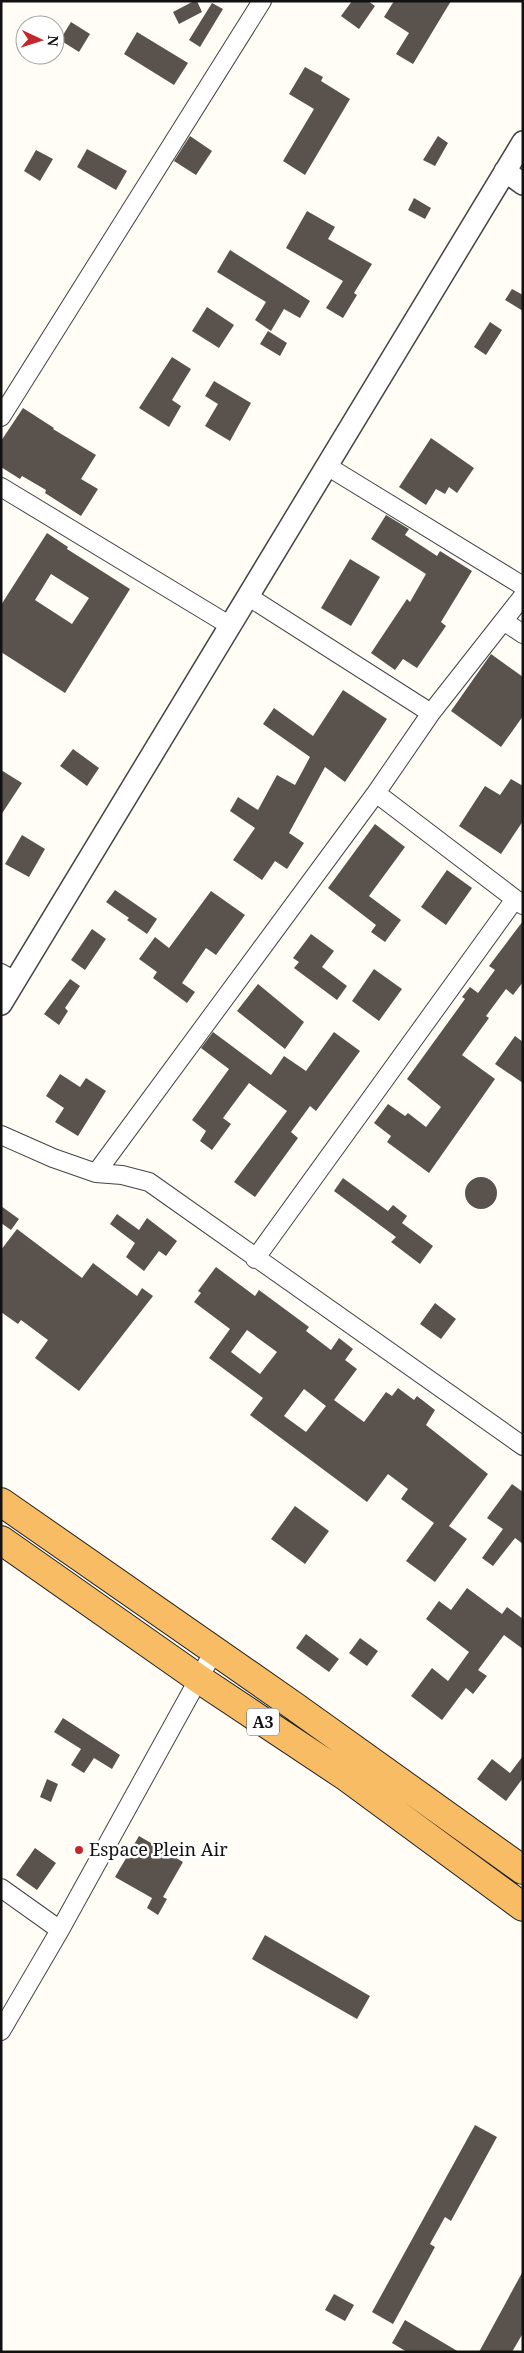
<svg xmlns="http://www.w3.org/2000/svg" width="524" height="2353" font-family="'Noto Serif',serif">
  <rect width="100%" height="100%" fill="#fffdf5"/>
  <path fill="#5a524d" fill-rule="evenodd" d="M194,1H197L202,12L179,24L173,12Z
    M352,1H368L375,6L359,29L341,16Z
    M394,1H451L413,64L396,54L409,33L384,17Z
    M212,3L223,9L200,47L189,40Z
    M71,22L90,34L79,52L60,40Z
    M137,32L188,63L174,85L124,54Z
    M305,67L323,77L321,81L350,99L305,175L283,161L314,109L289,94Z
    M190,136L212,151L196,175L174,161Z
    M438,136L448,143L435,166L423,160Z
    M87,149L127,171L116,190L77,167Z
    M36,150L53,159L40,181L24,171Z
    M414,198L431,208L425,219L408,210Z
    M307,211L335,227L328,239L372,264L354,293L357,295L343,318L326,308L343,281L286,248Z
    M230,250L310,301L300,318L284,309L271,331L255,320L266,302L217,272Z
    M512,289L523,295V311L505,300Z
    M207,307L234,325L219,348L192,331Z
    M490,322L502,330L486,355L474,347Z
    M268,331L287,343L280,356L260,344Z
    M172,357L191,369L172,400L181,406L169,427L139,408Z
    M214,381L251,403L230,441L205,426L218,404L205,396Z
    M23,408L54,428L53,429L96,455L81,479L98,489L81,516L45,493L46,490L22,476L20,479L1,467V441Z
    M431,438L474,468L457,493L449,487L445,494L436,489L426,505L399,487Z
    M386,515L409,529L405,535L437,556L440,551L472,571L441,622L446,626L417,668L403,659L395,670L371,653L407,599L410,602L426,574L371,539Z
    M47,533L68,547L67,549L130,589L65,693L1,652V605ZM51,574L89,598L72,624L35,600Z
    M350,559L380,577L351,626L321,608Z
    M491,654L523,677V716L501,747L451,711Z
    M343,690L387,719L345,782L325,767L289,833L304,843L287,869L275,861L262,880L233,860L255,828L230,811L238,797L258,810L277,775L295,785L310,757L263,724L274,708L313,736Z
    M73,749L99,768L87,786L60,766Z
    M1,770L22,783L1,815Z
    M511,779L523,786V821L501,854L459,826L485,786L500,795Z
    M375,824L405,847L369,896L401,920L385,942L371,932L376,925L328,888Z
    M22,835L45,849L29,877L5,864Z
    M447,870L472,888L446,925L421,907Z
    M115,890L157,919L147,934L127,920L129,918L106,902Z
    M211,891L245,915L216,955L206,948L182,983L195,992L187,1003L153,978L157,972L139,959L155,937L169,948Z
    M523,921V982L513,995L506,989L486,1016L489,1018L462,1055L495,1079L429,1173L387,1142L391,1136L374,1123L388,1104L405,1116L408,1113L426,1127L441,1107L407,1079L465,999L462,997L470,987L478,993L495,970L489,966Z
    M92,929L106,939L85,970L71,960Z
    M311,934L334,951L322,967L347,986L337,1000L294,968L299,962L293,958Z
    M374,969L402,989L379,1021L352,1001Z
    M70,979L80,986L65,1008L68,1011L59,1025L44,1014Z
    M258,984L304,1022L285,1049L237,1011Z
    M213,1032L271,1075L284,1056L306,1071L334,1032L360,1051L316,1111L310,1106L291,1132L298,1138L255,1197L234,1182L287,1111L249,1083L223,1118L231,1124L212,1150L200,1141L206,1131L192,1120L229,1069L201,1048Z
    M515,1036L523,1042V1083L495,1064Z
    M60,1074L80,1087L86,1078L106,1091L78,1136L55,1122L64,1108L46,1096Z
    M465 1193a16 16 0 1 1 32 0a16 16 0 1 1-32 0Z
    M343,1178L388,1211L393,1205L407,1216L402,1223L433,1246L420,1264L391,1242L396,1237L334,1191Z
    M1,1206L19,1219L11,1230L1,1223Z
    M117,1214L139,1230L147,1218L177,1241L166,1256L159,1251L144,1271L126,1257L135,1243L110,1224Z
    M17,1229L82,1278L93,1263L137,1296L142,1288L153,1296L79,1391L35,1358L48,1340L21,1320L18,1324L1,1312V1250Z
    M216,1267L255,1296L259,1290L309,1327L306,1331L331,1350L339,1338L353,1349L345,1360L357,1369L334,1400L364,1422L386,1392L392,1396L398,1388L414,1400L417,1396L435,1410L426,1425L488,1474L449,1526L467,1539L435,1582L406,1561L434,1523L401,1499L408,1489L388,1474L367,1502L250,1415L263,1398L209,1358L230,1329L194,1302L201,1293L198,1291ZM247,1330L277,1352L260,1374L231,1352ZM304,1389L326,1406L306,1432L284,1416Z
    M435,1303L456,1319L441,1339L420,1324Z
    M512,1484L523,1492V1544L515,1538L493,1566L482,1558L503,1529L487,1518Z
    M295,1506L329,1531L305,1564L271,1539Z
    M467,1588L502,1614L507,1607L523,1619V1649L504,1635L478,1670L487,1676L473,1694L466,1688L442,1720L411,1696L432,1668L448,1681L469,1652L426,1619L439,1601L451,1610Z
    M306,1634L339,1659L329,1672L296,1648Z
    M360,1638L378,1651L367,1666L349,1653Z
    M63,1718L120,1755L112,1769L94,1758L84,1773L71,1765L81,1749L54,1732Z
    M523,1756V1778L506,1801L477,1779L492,1759L510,1773Z
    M47,1779L58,1784L51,1802L40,1797Z
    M139,1836L183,1862L163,1897L167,1899L158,1915L147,1908L152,1898L115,1877Z
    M35,1848L56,1863L37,1890L16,1875Z
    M265,1935L370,1996L357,2019L252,1959Z
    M475,2125L497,2137L451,2221L445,2217L430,2244L435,2247L393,2324L372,2312Z
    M523,2271V2333L512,2352H479Z
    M334,2294L354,2305L345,2321L325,2310Z
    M405,2320L459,2352H407L392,2343Z"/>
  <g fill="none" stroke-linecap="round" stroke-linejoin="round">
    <g stroke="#444" stroke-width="20">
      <path id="minor" d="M1,417L262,1
        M327,466L523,586
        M1,487L229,625
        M249,597L431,713
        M505,622L523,634
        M376,793L523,905
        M1,973L15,981
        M1,1135L53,1158L96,1173L122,1175L149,1182L523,1446
        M96,1173L376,793L431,713L523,596
        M255,1259L515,899
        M1,1888L60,1930
        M1,2031L60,1930L214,1651"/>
    </g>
    <g stroke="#444" stroke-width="24">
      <path id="tertiary" d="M505,171L523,184
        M1,1004L523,142"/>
    </g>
    <g stroke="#222" stroke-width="30">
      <path id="trunk" d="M1,1502L294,1706L523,1870
        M1,1540L199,1679L345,1776L523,1907"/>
    </g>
    <use href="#minor" stroke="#fff" stroke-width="18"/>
    <use href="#tertiary" stroke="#fff" stroke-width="21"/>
    <use href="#trunk" stroke="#f7bc64" stroke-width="28"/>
  </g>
  <circle fill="#c4262e" stroke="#fff" stroke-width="2" cx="79" cy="1850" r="5"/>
  <g text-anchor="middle" stroke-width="5" stroke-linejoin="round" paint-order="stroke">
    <rect fill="#fff" stroke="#585858" stroke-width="1" x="247" y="1708.5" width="32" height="27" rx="4"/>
    <g font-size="16" font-weight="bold" fill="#111">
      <text x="263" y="1728">A3</text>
    </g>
    <g font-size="18" fill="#111" stroke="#fff" text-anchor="start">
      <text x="89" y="1856">Espace Plein Air</text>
    </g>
  </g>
  <rect width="524" height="2353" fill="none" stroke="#111111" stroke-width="5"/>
  <g transform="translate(40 40) rotate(94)"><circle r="24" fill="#ffffff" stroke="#a0a0a0"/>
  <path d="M0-4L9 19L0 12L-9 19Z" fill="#c4262e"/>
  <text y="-8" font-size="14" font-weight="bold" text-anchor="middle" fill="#111111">N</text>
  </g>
</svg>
